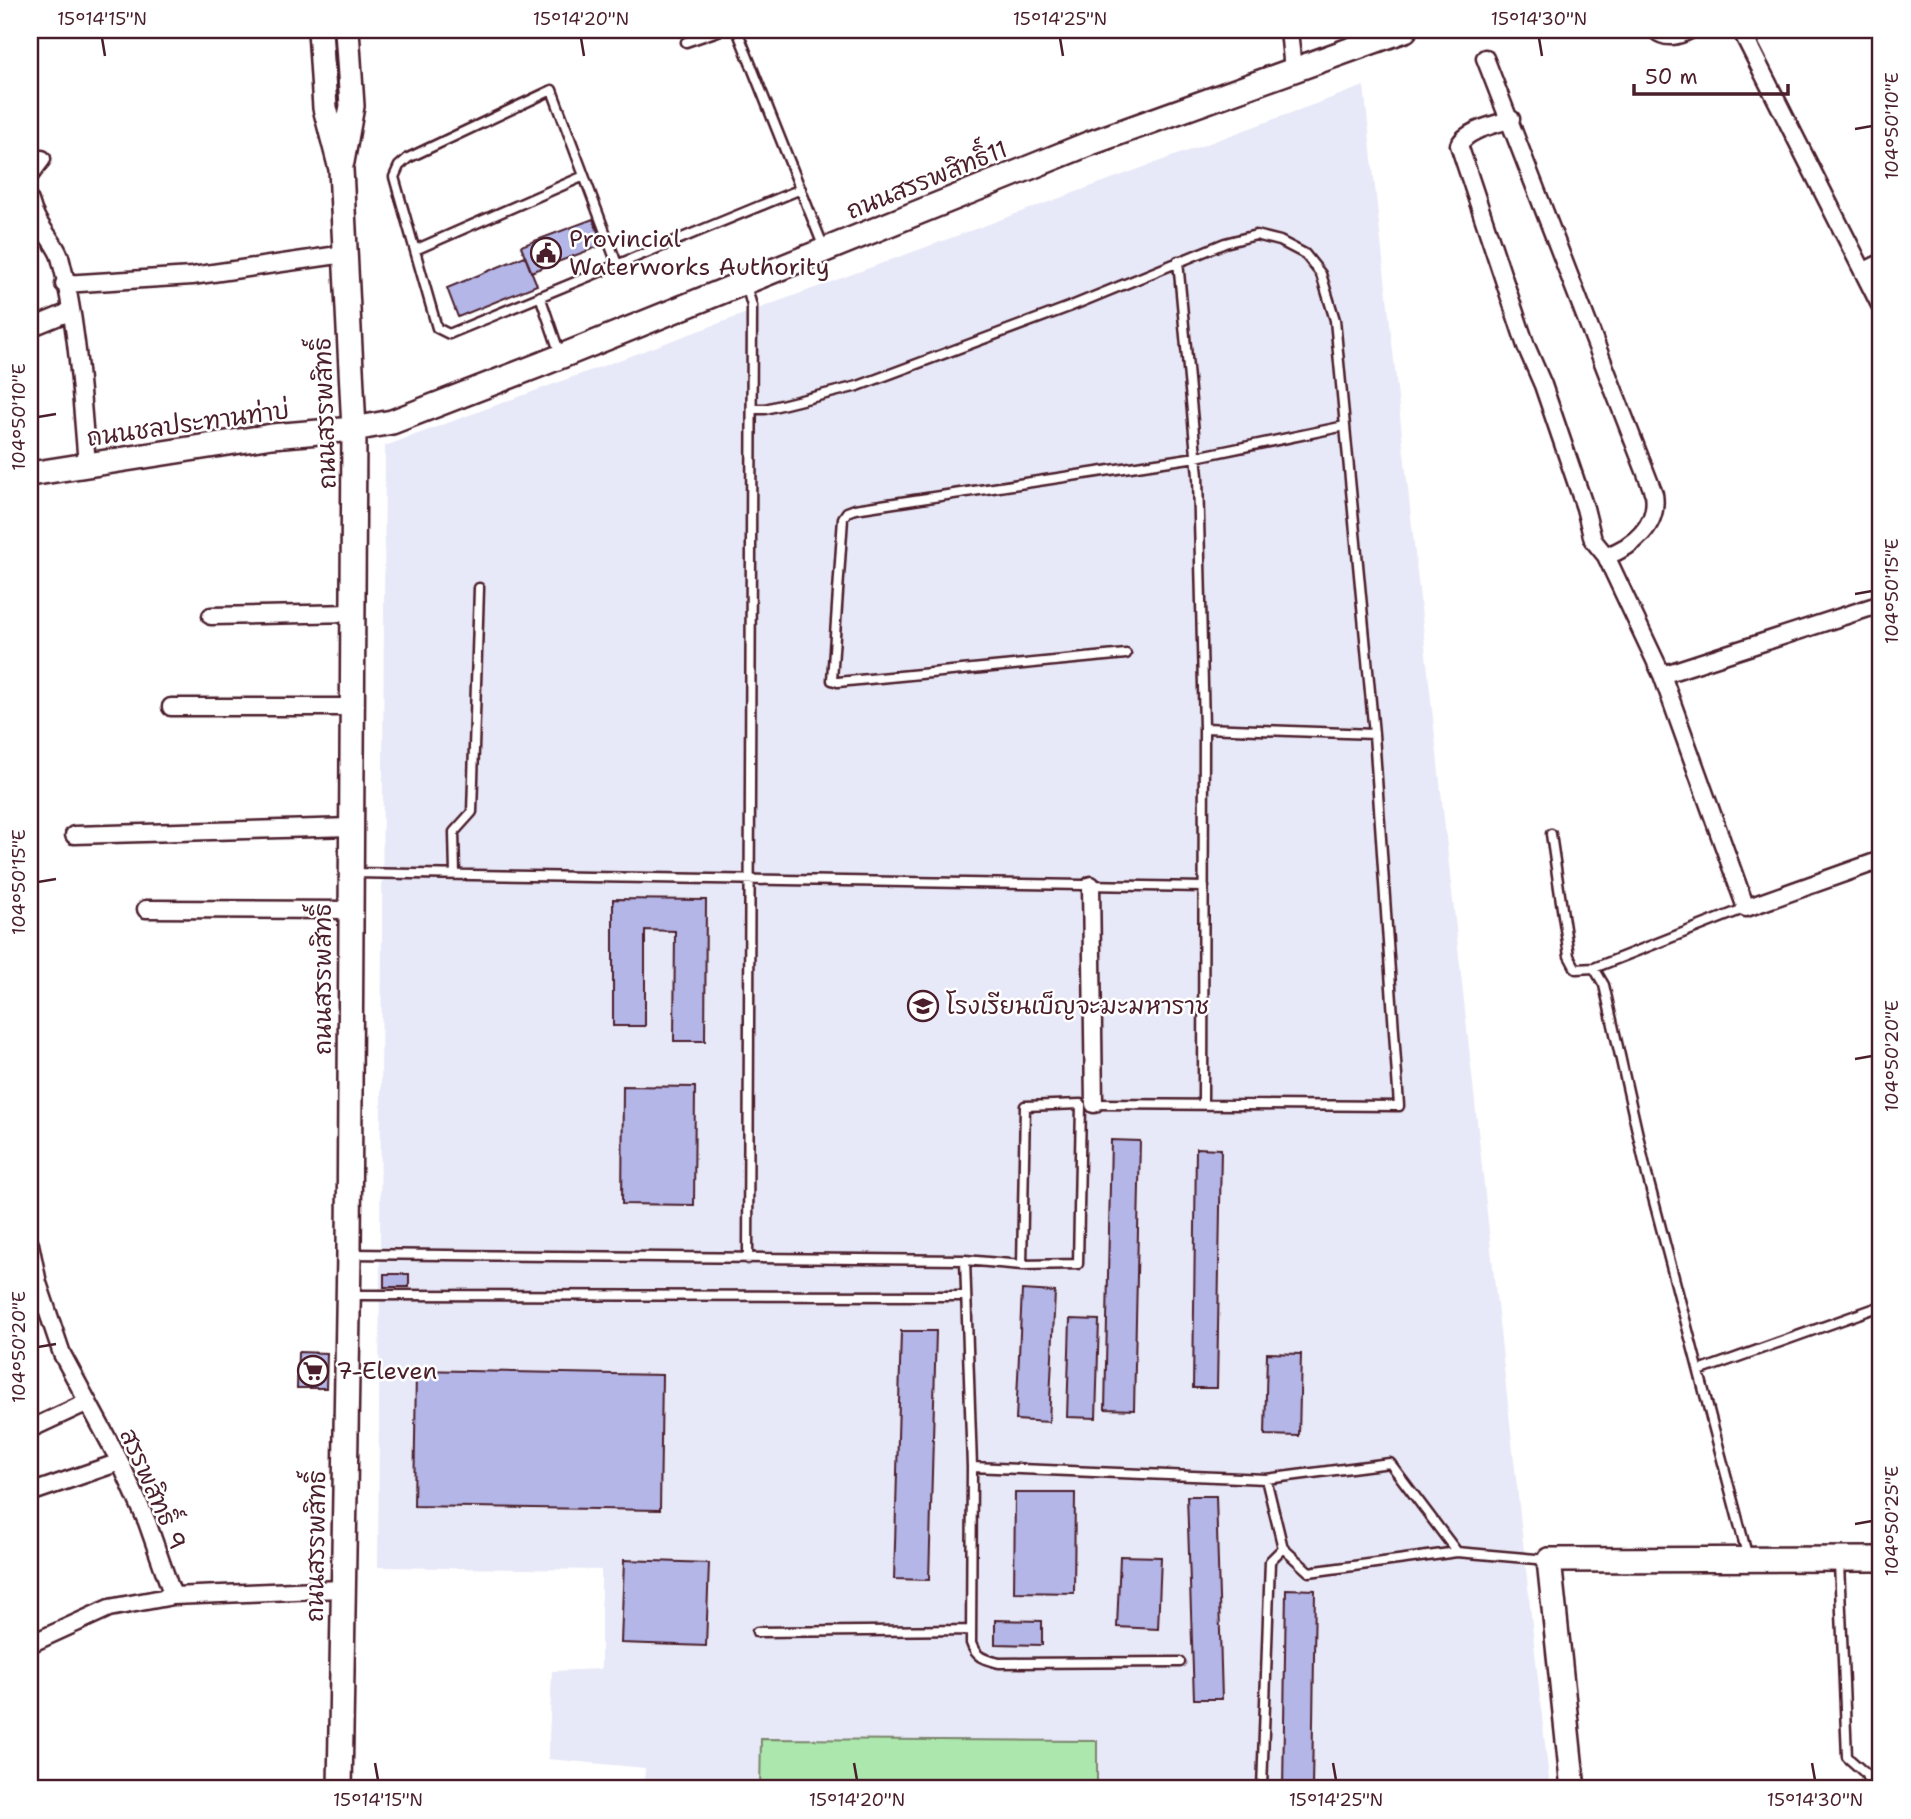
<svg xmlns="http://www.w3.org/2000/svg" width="1911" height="1819" font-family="'Shantell Sans','Playpen Sans Thai',sans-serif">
  <rect width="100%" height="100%" fill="#fff"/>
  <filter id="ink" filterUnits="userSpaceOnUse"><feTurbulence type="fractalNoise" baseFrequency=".0143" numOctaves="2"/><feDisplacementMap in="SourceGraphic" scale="14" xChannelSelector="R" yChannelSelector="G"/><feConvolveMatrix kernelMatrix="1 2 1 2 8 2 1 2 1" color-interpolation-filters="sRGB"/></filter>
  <g filter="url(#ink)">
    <path fill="#e8e9f8" d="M1364,86L1550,1789H644L645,1768L548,1759L552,1671L601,1669V1570L378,1567L385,446Z"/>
    <path fill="#ace8ae" stroke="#7b846c" stroke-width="2" d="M761,1739L1097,1741V1789H760Z"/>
    <path fill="#b4b6e8" stroke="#4a1f2b" stroke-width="2" d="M593,219L603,245L531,272L521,246Z
      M525,256L537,285L458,317L447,288Z
      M613,899L706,900L705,1041H674L675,931L645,930V1026H613Z
      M623,1086L695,1087L694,1205L622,1204Z
      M1111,1140L1140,1141L1134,1410L1105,1409Z
      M1196,1148L1221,1149L1217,1388H1193Z
      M384,1274H409V1287H384Z
      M1022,1290L1055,1292L1049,1422L1016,1420Z
      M1070,1319L1099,1320L1096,1418L1067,1417Z
      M901,1331H936L929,1580L894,1579Z
      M298,1352L327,1353L326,1388H297Z
      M1267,1353L1301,1354L1299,1436L1265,1435Z
      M416,1370L662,1375L660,1510L414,1506Z
      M1015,1493H1075L1074,1593L1014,1592Z
      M1187,1496H1216L1222,1699H1194Z
      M1120,1556L1161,1557L1158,1629L1117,1627Z
      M624,1560L709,1563L706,1646L621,1643Z
      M1286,1589L1315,1590L1312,1789H1283Z
      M995,1620L1042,1621V1645L995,1644Z"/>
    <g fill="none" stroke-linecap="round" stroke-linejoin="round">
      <g stroke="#4a1f2b" stroke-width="13">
        <path id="lane" d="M737,30L824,248
          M686,42L721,30
          M415,250L584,176
          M1178,261L1198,476L1204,728L1203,1104
          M617,264L552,90L408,158L399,166L394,177L437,328L449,334L801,189
          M746,285L752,306L748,1259
          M540,296L560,354
          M752,409H765L858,386L1069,307L1225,243L1256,235L1280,241L1305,254L1321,274L1335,320L1374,734
          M1126,654L838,682L832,680L843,518L847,512L855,509L1196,457L1345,426
          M1551,834L1569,956L1576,969L1594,968L1604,985L1647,1175L1748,1558
          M353,873L1204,887
          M455,874L454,832L472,812L479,588
          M1594,968L1746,908
          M1091,1104L1399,1106L1374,734L1204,728
          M351,1254L965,1260L1022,1265L1078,1264L1081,1104L1025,1106L1022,1265
          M965,1260L972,1467L1266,1479L1390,1463L1457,1552L1309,1572L1283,1548
          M351,1295L965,1296
          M1699,1371L1881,1306
          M972,1467L971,1643C976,1658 984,1659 999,1663L1180,1662
          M1457,1552L1548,1560
          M1839,1563L1847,1757L1865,1773L1872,1789
          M757,1632L971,1630
          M1262,1789L1270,1561L1283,1548L1266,1479"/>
      </g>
      <g stroke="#4a1f2b" stroke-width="21">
        <path id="street" d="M1289,30L1293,70
          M1655,30C1666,40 1678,36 1690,30
          M1741,30L1881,307
          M1485,58L1654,494C1659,525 1633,547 1606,556L1662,675L1746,908L1881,860
          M1511,119C1495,125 1468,129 1459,145L1526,346L1543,385L1585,508L1593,540L1606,556
          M30,175L42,159
          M30,201C36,226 55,241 60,257C78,324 81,396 87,464
          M1863,272L1881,263
          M64,284L192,276L345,254
          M30,328L69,312
          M211,616L354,613
          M1662,675L1881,604
          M171,707H352
          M74,835L351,827
          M1091,885L1094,1104
          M146,909L349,910
          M30,1244L38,1283L62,1354L120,1462L147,1522L173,1596L341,1589
          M30,1429L88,1402
          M30,1493L120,1462
          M30,1644L109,1608L173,1596"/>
      </g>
      <g stroke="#4a1f2b" stroke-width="28">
        <path id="secondary" d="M320,30L325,108L341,169L354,429L349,1254L340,1789
          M342,162L352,106L347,30
          M30,474L272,436L354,429L392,422L542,364L1088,144L1405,30
          M1573,1789L1549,1560L1881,1559"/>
      </g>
      <use href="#lane" stroke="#fff" stroke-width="8"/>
      <use href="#street" stroke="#fff" stroke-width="16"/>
      <use href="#secondary" stroke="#fff" stroke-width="23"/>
    </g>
  </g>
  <path fill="none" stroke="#4a1f2b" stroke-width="2.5" d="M102,38L105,56M581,38L584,56M1060,38L1063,56M1539,38L1542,56M1855,129L1872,126M38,417L56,414M1855,594L1872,591M38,882L56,879M1855,1059L1872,1056M38,1347L56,1344M1855,1524L1872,1521M375,1763L378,1780M854,1763L857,1780M1333,1763L1336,1780M1812,1763L1815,1780"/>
  <defs>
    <g id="civic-ring" transform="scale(1.575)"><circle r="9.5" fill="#fff" stroke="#4a1f2b" stroke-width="1.5"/><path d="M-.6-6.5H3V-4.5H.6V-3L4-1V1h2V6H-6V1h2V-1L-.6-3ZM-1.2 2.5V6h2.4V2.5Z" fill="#4a1f2b"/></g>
    <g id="school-ring" transform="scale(1.575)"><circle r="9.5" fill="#fff" stroke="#4a1f2b" stroke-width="1.5"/><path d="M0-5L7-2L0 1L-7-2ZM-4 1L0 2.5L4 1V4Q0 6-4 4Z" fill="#4a1f2b"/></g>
    <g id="supermarket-ring" transform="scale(1.575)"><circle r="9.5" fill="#fff" stroke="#4a1f2b" stroke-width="1.5"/><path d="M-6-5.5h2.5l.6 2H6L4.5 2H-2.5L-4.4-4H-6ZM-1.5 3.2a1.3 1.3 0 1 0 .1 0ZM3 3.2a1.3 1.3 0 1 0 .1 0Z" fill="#4a1f2b"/></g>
  </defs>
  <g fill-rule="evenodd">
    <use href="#civic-ring" x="546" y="253"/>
    <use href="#school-ring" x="923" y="1006"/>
    <use href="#supermarket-ring" x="313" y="1371"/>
  </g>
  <g text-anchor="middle" stroke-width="5" stroke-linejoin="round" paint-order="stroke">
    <g font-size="24" fill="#4a1f2b" stroke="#fff">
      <text transform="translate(927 180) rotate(-22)" y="8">ถนนสรรพสิทธิ์11</text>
      <text transform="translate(325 413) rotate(-92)" y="8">ถนนสรรพสิทธิ์</text>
      <text transform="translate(188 424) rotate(-8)" y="8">ถนนชลประทานท่าบ่</text>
      <text transform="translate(323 979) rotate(-90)" y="8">ถนนสรรพสิทธิ์</text>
      <text transform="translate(153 1489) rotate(66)" y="8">สรรพสิทธิ์ 9</text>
      <text transform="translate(316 1546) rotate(-89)" y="8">ถนนสรรพสิทธิ์</text>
    </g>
    <g font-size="24" fill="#4a1f2b" stroke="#fff" text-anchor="start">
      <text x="569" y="247">Provincial<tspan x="569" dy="28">Waterworks Authority</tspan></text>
      <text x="946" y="1014">โรงเรียนเบ็ญจะมะมหาราช</text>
      <text x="336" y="1379">7-Eleven</text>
    </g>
  </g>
  <rect width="1911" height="1819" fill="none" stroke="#fff" stroke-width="77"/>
  <path d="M1634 84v10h154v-10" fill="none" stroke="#4a1f2b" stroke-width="3.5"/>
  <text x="1645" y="84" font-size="21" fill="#4a1f2b" stroke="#ffffff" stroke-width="5" paint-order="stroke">50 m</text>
  <rect x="38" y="38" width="1834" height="1742" fill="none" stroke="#4a1f2b" stroke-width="2.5"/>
  <g font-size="18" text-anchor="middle" fill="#4a1f2b">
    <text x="102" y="25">15°14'15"N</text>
    <text x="581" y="25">15°14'20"N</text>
    <text x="1060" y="25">15°14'25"N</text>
    <text x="1539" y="25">15°14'30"N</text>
    <text transform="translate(1892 126) rotate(-90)" y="6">104°50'10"E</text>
    <text transform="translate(19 417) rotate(-90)" y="6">104°50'10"E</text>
    <text transform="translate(1892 591) rotate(-90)" y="6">104°50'15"E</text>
    <text transform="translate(19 882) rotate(-90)" y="6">104°50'15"E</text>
    <text transform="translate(1892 1056) rotate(-90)" y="6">104°50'20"E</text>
    <text transform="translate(19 1347) rotate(-90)" y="6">104°50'20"E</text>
    <text transform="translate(1892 1521) rotate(-90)" y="6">104°50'25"E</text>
    <text x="378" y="1806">15°14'15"N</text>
    <text x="857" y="1806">15°14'20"N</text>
    <text x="1336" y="1806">15°14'25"N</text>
    <text x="1815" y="1806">15°14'30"N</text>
  </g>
</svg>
